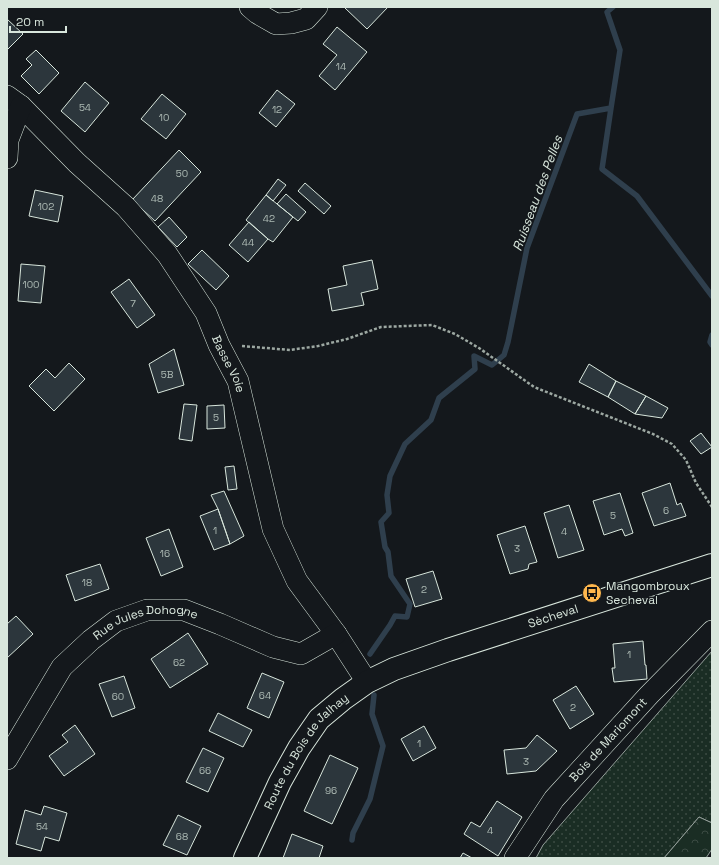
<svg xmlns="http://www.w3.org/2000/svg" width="719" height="865" font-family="'Space Grotesk',sans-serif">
  <defs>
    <pattern id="grass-dots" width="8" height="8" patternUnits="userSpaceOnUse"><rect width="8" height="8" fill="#1a2d24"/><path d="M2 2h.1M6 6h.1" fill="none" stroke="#3b4b43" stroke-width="1.8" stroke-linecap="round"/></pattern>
    <pattern id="forest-crowns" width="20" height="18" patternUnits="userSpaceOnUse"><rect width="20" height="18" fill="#1a2d24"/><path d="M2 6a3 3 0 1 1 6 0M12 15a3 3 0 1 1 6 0" fill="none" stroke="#3b4b43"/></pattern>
  </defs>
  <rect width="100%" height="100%" fill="#14181c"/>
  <path fill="url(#grass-dots)" stroke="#939e99" d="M712,651V823L699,817L664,858H536L543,845Z"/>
  <path fill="url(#forest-crowns)" stroke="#939e99" d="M699,817L712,823V849L706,858H664Z"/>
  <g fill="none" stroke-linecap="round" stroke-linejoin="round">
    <path stroke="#2f3f4d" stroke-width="5.5" d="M611,108L602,169L637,196L712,296
      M712,335L710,342L712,345
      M370,654L390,625L395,616L407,617L410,604L391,576L388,552L385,547L381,522L389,513L387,495L390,476L405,444L431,420L439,398L475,369L474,356L492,365L504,355L508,342L527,248L577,114L611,108L620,50L607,12L613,7
      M352,840L353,833L370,799L383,746L372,714L374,695"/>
  </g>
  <path fill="#2c363c" stroke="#d8e6dc" d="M347,7H388L367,29L345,8Z
    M7,19L23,34L7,50Z
    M337,27L367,52L335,90L319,76L337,55L323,44Z
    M36,50L59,73L39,94L21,76L32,65L26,59Z
    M85,82L109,103L85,132L61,111Z
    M277,90L295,104L276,127L259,113Z
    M162,94L186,114L166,139L141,119Z
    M179,150L201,172L155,221L132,200Z
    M278,179L286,185L273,201L266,195Z
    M305,183L331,206L324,214L298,191Z
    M35,190L63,196L58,222L29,216Z
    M286,194L306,212L298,221L277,204Z
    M266,195L293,217L273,242L268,239L246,220Z
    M169,217L187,237L177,247L158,227Z
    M249,222L268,239L248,262L229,245Z
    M202,250L229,276L216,290L188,264Z
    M372,260L378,289L361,293L364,305L332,311L328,289L347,285L343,266Z
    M21,264L45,266L41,303L18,301Z
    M129,279L155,315L137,328L111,292Z
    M174,349L184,385L158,393L149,364Z
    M69,363L85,379L54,411L29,386L46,369L55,378Z
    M589,364L616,381L608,397L579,382Z
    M616,381L646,396L635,414L608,397Z
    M646,396L668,408L662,418L635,414Z
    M184,404L197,405L192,441L179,439Z
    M224,405L225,428L207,429V406Z
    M701,433L712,447L701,454L690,441Z
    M234,466L237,489L228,490L225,467Z
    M670,483L677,505L681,503L686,516L654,526L642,493Z
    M224,491L244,536L230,544L218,509L211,495Z
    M620,493L633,533L625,536L622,529L604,535L593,501Z
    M569,505L584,550L558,558L544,513Z
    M218,509L230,544L214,550L200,516Z
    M525,526L537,562L529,564L528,569L510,574L497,535Z
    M169,529L183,567L161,576L146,538Z
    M100,564L109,589L75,601L66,575Z
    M433,571L442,599L415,607L406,579Z
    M16,616L33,634L7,658V624Z
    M188,633L208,664L170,688L151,659Z
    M643,641L645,665H646L647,679L614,682L612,668H615L613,644Z
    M262,673L284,682L269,718L247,708Z
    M124,676L135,708L112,717L99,684Z
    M576,686L594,714L570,729L553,700Z
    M218,713L252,730L243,747L209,731Z
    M75,725L95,754L64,776L49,756L68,742L62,735Z
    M424,726L436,748L413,761L401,739Z
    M537,735L557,751L536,771L507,774L504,750L526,748Z
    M203,748L224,758L208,792L186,782Z
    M330,755L358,768L332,824L304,811Z
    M497,801L522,817L498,856L464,834L471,822L480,827Z
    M44,806L67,813L59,841L45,837L41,851L16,844L25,810L41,815Z
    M178,815L201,826L187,855L163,845Z
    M292,834L323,846L319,858H283Z
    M463,853L472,858H460Z"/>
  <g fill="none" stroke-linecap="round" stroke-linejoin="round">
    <g stroke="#d8e6dc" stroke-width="22">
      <g id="minor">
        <path d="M250,7L257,13L276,24L291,23L306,19L317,7"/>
        <path id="s1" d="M7,96L21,106L77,163L126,207L167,254L206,313L219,345L238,381L273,529L297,581L336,634L367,682"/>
        <path d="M7,158L8,140L21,106"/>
        <path id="s2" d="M7,759L62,667L91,640L116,621L147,610H184L220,624L273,647L301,654L336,634"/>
        <path id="s3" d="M515,858L554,799L649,695L712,631"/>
      </g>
    </g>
    <g stroke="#d8e6dc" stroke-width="24">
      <g id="major">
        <path id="s4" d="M245,858L280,782L299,748L319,719L343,699L367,682L394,669L448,650L712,565"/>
      </g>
    </g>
    <path stroke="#9da8a2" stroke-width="2.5" stroke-dasharray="3 2" stroke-linecap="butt" d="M242,346L290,350L318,346L347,339L381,327L432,325L455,334L479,348L534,387L653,434L672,444L686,460L696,483L712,507"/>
    <use href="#minor" stroke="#14181c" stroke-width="21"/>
    <use href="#major" stroke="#14181c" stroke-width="22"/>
  </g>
  <defs>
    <g id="bus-disc" transform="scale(1)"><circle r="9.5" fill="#ffb74d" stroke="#14181c"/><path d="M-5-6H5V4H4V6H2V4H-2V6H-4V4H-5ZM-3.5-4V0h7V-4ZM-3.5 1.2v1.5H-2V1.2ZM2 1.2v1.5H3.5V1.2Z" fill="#111"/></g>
  </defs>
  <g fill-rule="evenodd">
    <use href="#bus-disc" x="592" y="593"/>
  </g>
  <g text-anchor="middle" stroke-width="3" stroke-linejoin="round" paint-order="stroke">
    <g font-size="10" fill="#adbab4">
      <text x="341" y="70">14</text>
      <text x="85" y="111">54</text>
      <text x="277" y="113">12</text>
      <text x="164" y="121">10</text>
      <text x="182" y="177">50</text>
      <text x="157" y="202">48</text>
      <text x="46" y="210">102</text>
      <text x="269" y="222">42</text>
      <text x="248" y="246">44</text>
      <text x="31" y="288">100</text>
      <text x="133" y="307">7</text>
      <text x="167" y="378">5B</text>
      <text x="216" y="421">5</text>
      <text x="666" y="514">6</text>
      <text x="613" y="519">5</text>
      <text x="215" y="534">1</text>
      <text x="564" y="535">4</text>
      <text x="517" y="552">3</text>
      <text x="165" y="557">16</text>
      <text x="87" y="586">18</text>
      <text x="424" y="593">2</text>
      <text x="629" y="658">1</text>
      <text x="179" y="666">62</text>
      <text x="265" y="699">64</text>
      <text x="118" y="700">60</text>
      <text x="573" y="711">2</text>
      <text x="419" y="747">1</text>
      <text x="526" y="765">3</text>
      <text x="205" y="774">66</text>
      <text x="331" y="794">96</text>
      <text x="42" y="830">54</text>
      <text x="490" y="834">4</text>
      <text x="182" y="840">68</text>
    </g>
    <g font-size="12" fill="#d8e6dc" stroke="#14181c">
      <text dy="4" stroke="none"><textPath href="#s1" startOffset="352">Basse Voie</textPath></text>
      <text dy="4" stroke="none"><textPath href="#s4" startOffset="416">Sècheval</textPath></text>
      <text dy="4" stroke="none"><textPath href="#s2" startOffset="207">Rue Jules Dohogne</textPath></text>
      <text dy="4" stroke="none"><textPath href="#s3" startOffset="151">Bois de Mariomont</textPath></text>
      <text dy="4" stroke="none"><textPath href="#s4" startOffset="124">Route du Bois de Jalhay</textPath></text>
    </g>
    <g font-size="12" fill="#d8e6dc" stroke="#14181c" text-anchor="start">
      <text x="606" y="590">Mangombroux<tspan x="606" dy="14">Secheval</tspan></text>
    </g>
    <g font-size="13" font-style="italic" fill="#d8e6dc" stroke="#14181c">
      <text transform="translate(537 193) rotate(-70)" y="5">Ruisseau des Pelles</text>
    </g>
  </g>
  <rect width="719" height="865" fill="none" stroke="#d8e6dc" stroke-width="16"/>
  <path d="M10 26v6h56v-6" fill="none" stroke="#d8e6dc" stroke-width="2"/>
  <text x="16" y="26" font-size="12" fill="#d8e6dc" stroke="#14181c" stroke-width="3" paint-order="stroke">20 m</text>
</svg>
